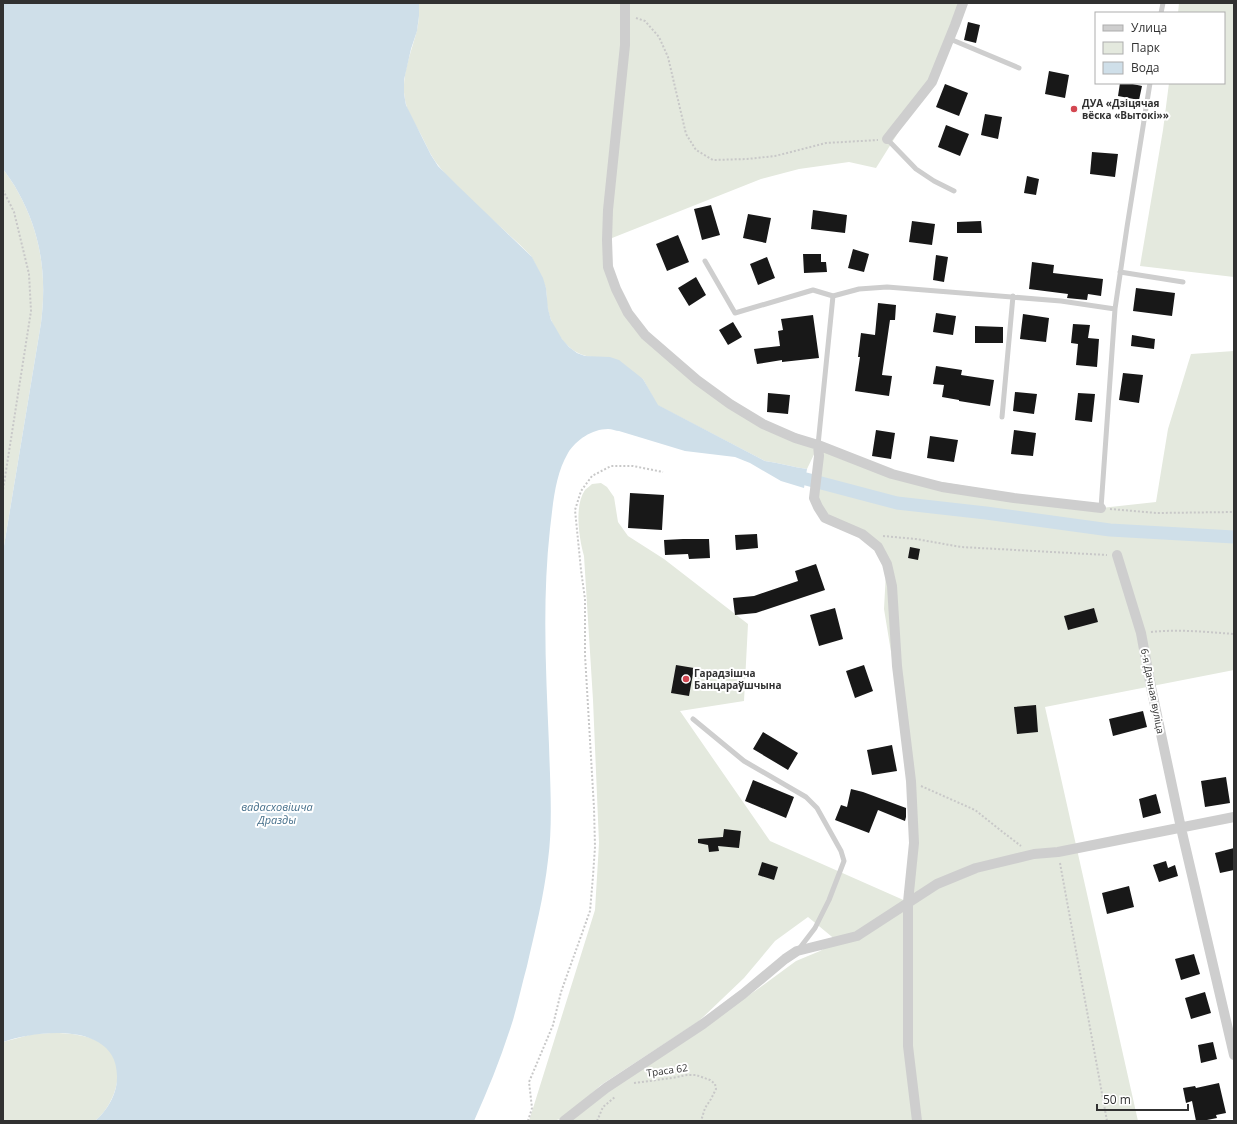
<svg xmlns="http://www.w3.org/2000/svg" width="1237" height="1124" font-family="'Open Sans',sans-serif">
  <rect width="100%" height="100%" fill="#fff"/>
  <path fill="#e4e9de" d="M419,3H963L932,82L901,128L876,168L849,162L799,169L761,179L607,240L608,267L645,335L763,424L892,474L1101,508L1156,502L1168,429L1191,354L1234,351V670L1045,707L1138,1121H569L605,1093L755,991L796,961L820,951L837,941L808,917L775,941L744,978L699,1021L601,1085L564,1118L553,1121H529L595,910L599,843L593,700L584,556C579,538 574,506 585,490C587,488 590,486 592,484L601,483L607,487L614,497L618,522L628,536L664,559L748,624L744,701L680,711L770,841L908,902L911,781L907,750L884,609L886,572L872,545L818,507V446L807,469C793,467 779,463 765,461L657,405L643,379L593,357C569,356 553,331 548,310C546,303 547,296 546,289C545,283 534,261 531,256C524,248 515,240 507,233C485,212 456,189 438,165C430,155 426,144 420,133C415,124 408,114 406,104C399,79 411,54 417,30C419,21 419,12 419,3Z
    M1179,3H1234V277L1140,266L1163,130L1169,83H1224V13H1178Z
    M3,169C8,176 14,184 18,192C41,233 47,276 41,323L3,552Z
    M52,1033C70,1033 94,1035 108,1048C128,1068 114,1106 95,1121H3V1042L33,1034Z"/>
  <path fill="#cfdfe9" d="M3,3H419V16L417,31L411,49L404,80V94L406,105L431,155L438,166L458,186L532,257L543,278L546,288L548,309L551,320L562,339L569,347L577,353L585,356L610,357L619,360L643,379L658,405L765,461C779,463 793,467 807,469L804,488L781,481L750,463L735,457L685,451L619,431C616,431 612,429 608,429C592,429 576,440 568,453C555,475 553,504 550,529C542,601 546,673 549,745C550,781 553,824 548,860C544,896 535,931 527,966C522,984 518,1003 513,1020C502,1055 489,1088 474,1121H95C107,1111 117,1094 117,1078C119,1022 39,1029 3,1042V552L41,323C47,276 41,233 18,192C14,184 8,176 3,169Z"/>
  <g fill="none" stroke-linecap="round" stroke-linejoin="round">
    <path stroke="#cfdfe9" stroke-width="13" d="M806,479L897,503L986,513L1110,530L1234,537"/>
  </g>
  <path fill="#181818" d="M968,22L980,25L976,43L964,40Z
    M1049,71L1069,75L1065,98L1045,94Z
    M1120,83H1128L1142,86L1139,100L1118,96Z
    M945,84L968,93L959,116L936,107Z
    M985,114L1002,117L998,139L981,135Z
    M946,125L969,134L960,156L938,147Z
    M1092,152L1118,154L1115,177L1090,174Z
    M1027,176L1039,179L1036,195L1024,193Z
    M711,205L720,235L702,240L694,209Z
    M813,210L847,215L845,233L811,229Z
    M748,214L771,218L766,243L743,238Z
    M912,221L935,224L932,245L909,242Z
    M981,221L982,233H957V222Z
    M678,235L689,262L667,271L656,244Z
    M853,249L869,254L864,272L848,268Z
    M803,254H821V262H826L827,272L804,273Z
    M936,255L948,257L944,282L933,280Z
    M767,257L775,278L758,285L750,264Z
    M1032,262L1054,265L1053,273L1103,279L1101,296L1088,294L1087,300L1067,298L1068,294L1029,289Z
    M696,277L706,295L689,306L678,288Z
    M1136,288L1175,293L1172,316L1133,311Z
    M878,303L896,305L895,320H890L882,375L892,376L889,396L855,391L860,357H858L861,333L875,335Z
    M936,313L956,316L953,335L933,332Z
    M1023,314L1049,318L1046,342L1020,339Z
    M813,315L819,358L782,362V360L757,364L754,349L780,346L778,331L783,330L781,319Z
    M733,322L742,337L728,345L719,330Z
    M1073,324L1090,325L1088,338L1099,339L1097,367L1076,365L1078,344L1071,343Z
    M975,326L1003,327V343H975Z
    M1132,335L1155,339L1154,349L1131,346Z
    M936,366L962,370L961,375L994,380L990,406L959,401V400L942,397L944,385L933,384Z
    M1123,373L1143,375L1139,403L1119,400Z
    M1015,392L1037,394L1034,414L1013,411Z
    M768,393L790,395L788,414L767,412Z
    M1078,393L1095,394L1092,422L1075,420Z
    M876,430L895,433L891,459L872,456Z
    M1014,430L1036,433L1033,456L1011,454Z
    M930,436L958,440L954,462L927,458Z
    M630,493L664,495L662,530L628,528Z
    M757,534L758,548L736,550L735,535Z
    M683,539H709L710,558L689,559L688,554L665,555L664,540Z
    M910,547L920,549L918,560L908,558Z
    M816,564L825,590L756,613L735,615L733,598L754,596L798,581L795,571Z
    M835,608L843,639L819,646L810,615Z
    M1094,608L1098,622L1068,630L1064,616Z
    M676,665L694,668L689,696L671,693Z
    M864,665L873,691L855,698L846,671Z
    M1036,705L1038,732L1017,734L1014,707Z
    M1143,711L1147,727L1113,736L1109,719Z
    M763,732L798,753L788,770L753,749Z
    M892,745L897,771L872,775L867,750Z
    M1226,777L1230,803L1205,807L1201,781Z
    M753,780L794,797L786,818L745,801Z
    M851,789L863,792L906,808V817L905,821L878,810L869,833L835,820L841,805L847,807Z
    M1156,794L1161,813L1143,818L1139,799Z
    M724,829L741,831L739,848L718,846L719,851L709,852L708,845L698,843V839L723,837Z
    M1234,848V870L1220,873L1215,853Z
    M1166,861L1168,868L1175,865L1178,876L1159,882L1153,865Z
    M762,862L778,867L774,880L758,875Z
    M1129,886L1134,907L1107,914L1102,893Z
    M1194,954L1200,974L1181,980L1175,959Z
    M1205,992L1211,1013L1191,1019L1185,998Z
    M1213,1042L1217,1059L1201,1063L1198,1045Z
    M1219,1083L1226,1113L1216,1115L1217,1118L1202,1121H1196L1192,1101L1186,1103L1183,1088L1195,1086L1196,1088Z"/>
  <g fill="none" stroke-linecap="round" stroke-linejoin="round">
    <path stroke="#c8c8c8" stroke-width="2" stroke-dasharray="2 2" stroke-linecap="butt" d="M636,18L645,21L659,37L668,57L686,134L696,150L713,160L747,159L775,156L826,143L878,140
      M3,190L14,212L29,274L31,311L3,490
      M1110,509L1157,513L1234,512
      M883,536L916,539L961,547L1107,555
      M1151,632C1179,629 1207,632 1234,634
      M921,786L975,810L1004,833L1021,846
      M1060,863L1107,1121
      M634,1083L672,1078L687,1075H696L710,1080L715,1084L716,1089L711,1099L705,1108L701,1121
      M528,1121L532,1108L529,1082L553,1025L561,992L590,911L593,876L595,847L594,808L585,655V599L581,570L575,510L581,491L592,476L611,466H633L663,472
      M597,1121L603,1107L615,1097"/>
    <path stroke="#cecece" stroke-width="5" d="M1161,13L1163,3
      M950,39L1019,68
      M887,139L916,169L934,181L954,191
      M705,261L735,313L813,290L833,296L859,289L887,287L1061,301L1115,309
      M1120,272L1183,282
      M1002,417L1013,296
      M818,445L833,296
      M1101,508L1115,309L1127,227L1150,83
      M693,719L744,761L806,797L817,808L841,851L844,861L829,900L815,928L799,949"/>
    <path stroke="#cecece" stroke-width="10" d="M625,3V45L608,210L607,240L608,267L616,289L628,313L645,335L697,380L730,404L763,424L795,438L818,445L892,474L942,487L1014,498L1101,508
      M887,139L932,82L955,25L963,3
      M818,445L819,456L814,498L818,507L825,518L862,534L878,547L887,564L892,586L897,666L911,781L914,843L908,902V1046L917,1121
      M1117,555L1141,633L1151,687L1181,828L1234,1055
      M564,1121L606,1088L703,1024L743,994L785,959L797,951L857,936L937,884L976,868L1034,854L1058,852L1234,817"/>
  </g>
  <g fill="#d34751" stroke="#fff" stroke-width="1.5">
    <circle cx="1074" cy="109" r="4"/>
    <circle cx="686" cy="679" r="4"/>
  </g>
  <g text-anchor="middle" stroke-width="4" stroke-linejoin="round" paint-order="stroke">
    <g font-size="10" font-weight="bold" fill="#313131" stroke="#fff" text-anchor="start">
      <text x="1082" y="107">ДУА «Дзіцячая<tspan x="1082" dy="12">вёска «Вытокі»»</tspan></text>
      <text x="694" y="677">Гарадзішча<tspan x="694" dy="12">Банцараўшчына</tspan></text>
    </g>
    <g font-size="10" fill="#313131" stroke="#fff">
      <text transform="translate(1153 691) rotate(79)" y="4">6-я Дачная вуліца</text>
      <text transform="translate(667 1070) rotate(-8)" y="4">Траса 62</text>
    </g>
    <g font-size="11" font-style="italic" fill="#47708b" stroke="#fff">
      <text x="277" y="811">вадасховішча<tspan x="277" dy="13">Дразды</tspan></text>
    </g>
  </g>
  <rect width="1237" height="1124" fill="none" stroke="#313131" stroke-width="8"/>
  <rect x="1095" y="12" width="130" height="72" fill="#ffffff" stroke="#adadad"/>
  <rect x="1103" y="25" width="20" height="6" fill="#cecece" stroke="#adadad"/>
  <text x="1131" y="32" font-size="12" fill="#313131">Улица</text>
  <rect x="1103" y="42" width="20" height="12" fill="#e4e9de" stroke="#adadad"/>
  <text x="1131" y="52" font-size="12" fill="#313131">Парк</text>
  <rect x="1103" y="62" width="20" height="12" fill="#cfdfe9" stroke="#adadad"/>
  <text x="1131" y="72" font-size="12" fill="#313131">Вода</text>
  <path d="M1097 1104v6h91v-6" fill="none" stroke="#313131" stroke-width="2"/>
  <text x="1103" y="1104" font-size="12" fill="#313131" stroke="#ffffff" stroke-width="3" paint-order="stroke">50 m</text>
</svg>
